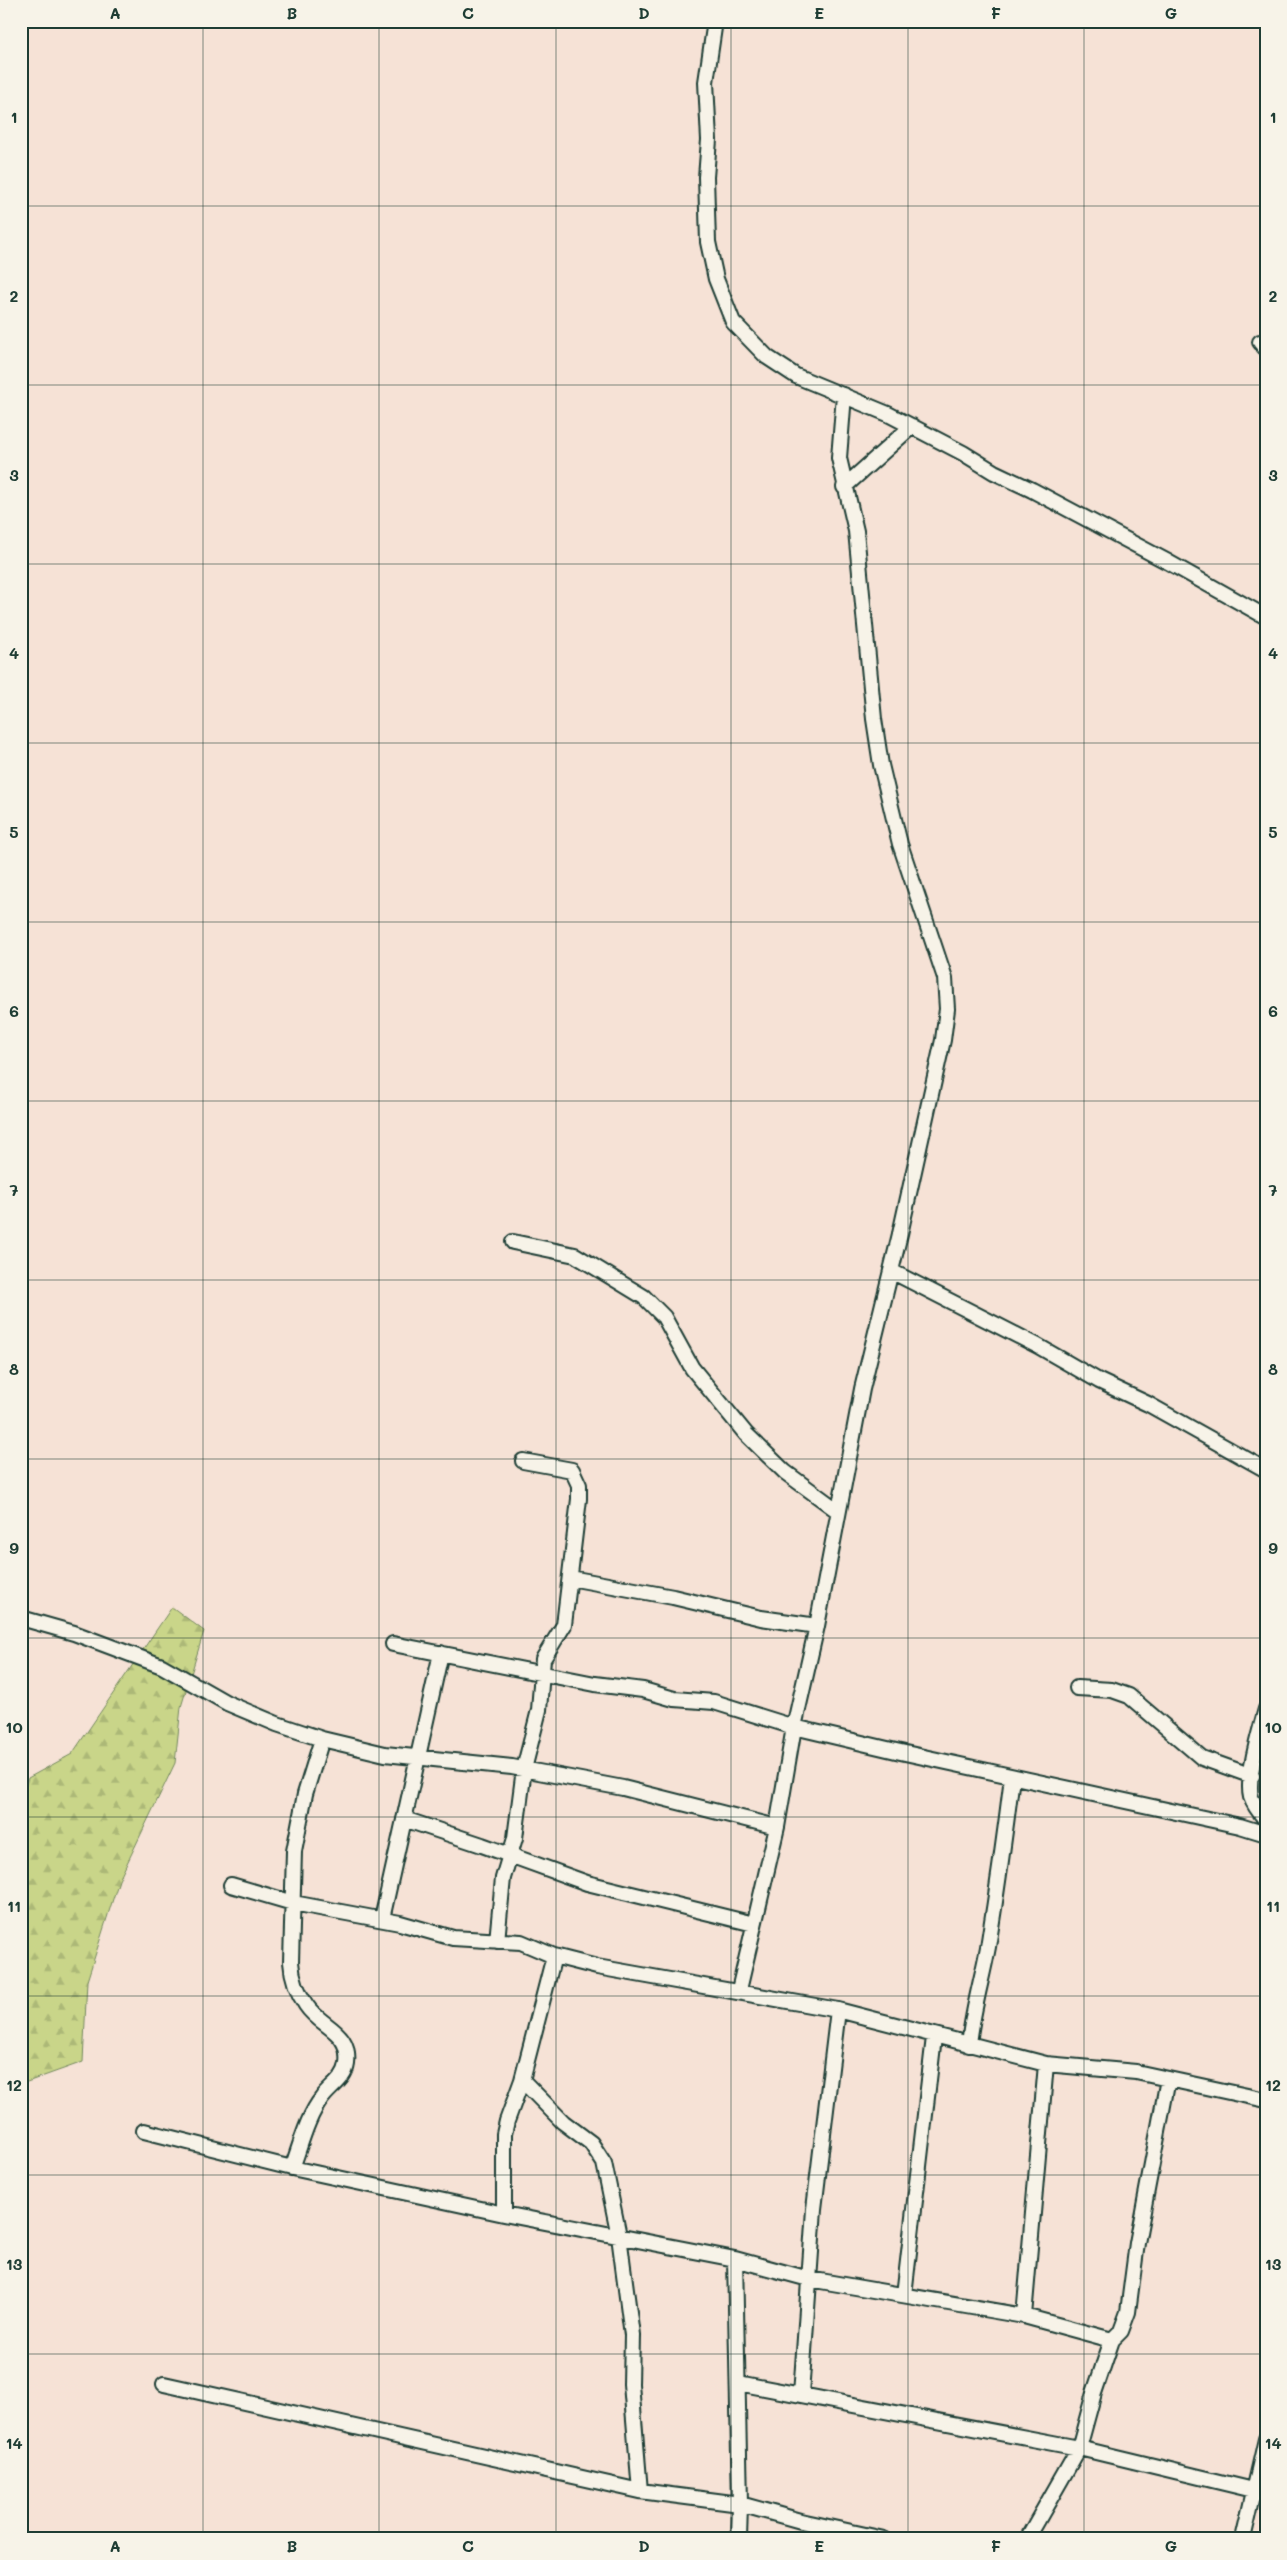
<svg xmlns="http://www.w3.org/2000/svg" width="1287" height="2560" font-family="Mali,sans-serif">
  <defs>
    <pattern id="forest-firs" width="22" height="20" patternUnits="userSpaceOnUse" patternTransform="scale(1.25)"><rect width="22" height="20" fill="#c9d589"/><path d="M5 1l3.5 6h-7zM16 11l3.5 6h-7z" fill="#acb877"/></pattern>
  </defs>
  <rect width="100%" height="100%" fill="#f6e2d6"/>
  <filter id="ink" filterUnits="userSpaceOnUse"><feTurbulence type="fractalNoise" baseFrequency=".02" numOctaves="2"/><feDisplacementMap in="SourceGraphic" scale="10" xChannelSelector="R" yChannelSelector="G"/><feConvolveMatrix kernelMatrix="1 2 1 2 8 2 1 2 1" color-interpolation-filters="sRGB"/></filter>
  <g filter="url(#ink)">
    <path fill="url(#forest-firs)" stroke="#74895e" d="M172,1607L204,1631L181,1707L175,1763L119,1880L87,1981L83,2062L27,2082L21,2079V1800L28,1778L72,1754Z"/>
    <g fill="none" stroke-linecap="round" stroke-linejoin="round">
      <g stroke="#1f3d34" stroke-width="18">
        <path id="minor" d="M715,21L706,82L709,140L706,177L708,242L716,279L733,322L767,357L796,376L888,414L963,453L994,472L1032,490L1168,562L1266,617
          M1260,342L1266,349
          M844,487L912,426
          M513,1242L575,1255L644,1297L664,1317L692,1368L746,1434L785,1472L838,1511
          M891,1271L1038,1346L1099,1381L1148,1404L1266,1470
          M570,1578L673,1597L761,1618L817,1626
          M21,1618L74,1633L162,1666L227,1703L277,1724L322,1739L385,1754L512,1767L623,1788L777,1827
          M393,1644L595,1684L643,1690L674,1699L714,1702L794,1727L896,1751L1240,1826L1266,1834
          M1077,1688L1112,1690L1129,1696L1202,1758L1252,1776
          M1266,1709C1260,1730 1246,1777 1251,1797C1254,1806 1260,1813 1266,1820
          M404,1819L482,1845L587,1883L754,1924
          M231,1885L293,1903L400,1923L453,1938L521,1942L554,1956L597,1967L838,2010
          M382,1919L441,1653
          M497,1941L503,1878L515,1838L524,1769L539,1710L543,1659L564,1625L579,1499V1485L572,1470L523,1461
          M739,1990L777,1827L794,1727L817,1626L862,1389L900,1234L943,1040L947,1009L945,978L900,844L881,765L874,719L856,531L839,458L844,395
          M969,2045C972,2012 982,1980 988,1947C997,1891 1005,1834 1012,1777
          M522,2080L563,2122L591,2143L604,2163L619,2236L632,2335L631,2384L640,2491
          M144,2131L292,2168L504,2214L735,2259L809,2279L1024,2316L1112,2340L1121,2331L1128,2312L1137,2243L1168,2079
          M292,2168C301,2144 307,2117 322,2098C330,2087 345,2079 347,2064C351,2030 322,2029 306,2005C297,1992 292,1977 291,1962L294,1851L305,1794L322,1739
          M504,2214V2134L507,2121L522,2080L554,1956
          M735,2259L740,2504L739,2539
          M904,2295L934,2037
          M1024,2316L1046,2064
          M738,2383L1079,2448L1094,2393L1112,2340
          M164,2384L640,2491L740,2504L801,2521L884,2539
          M801,2395L814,2209L838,2010L1046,2064L1136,2072L1266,2100
          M1027,2539L1079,2448L1266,2493
          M1243,2539L1266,2439"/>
      </g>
      <use href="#minor" stroke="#f7f3e8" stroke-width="14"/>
    </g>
  </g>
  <path fill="none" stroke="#1f3d34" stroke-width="1" stroke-opacity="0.55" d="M203,21V2539M379,21V2539M556,21V2539M731,21V2539M908,21V2539M1084,21V2539M21,206H1266M21,385H1266M21,564H1266M21,743H1266M21,922H1266M21,1101H1266M21,1280H1266M21,1459H1266M21,1638H1266M21,1817H1266M21,1996H1266M21,2175H1266M21,2354H1266"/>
  <rect width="1287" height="2560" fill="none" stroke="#f7f3e8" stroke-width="55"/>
  <rect x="28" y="28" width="1232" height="2504" fill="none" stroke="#1f3d34" stroke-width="2"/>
  <g font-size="16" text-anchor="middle" font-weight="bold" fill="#1f3d34">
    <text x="115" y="19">A</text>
    <text x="292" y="19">B</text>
    <text x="468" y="19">C</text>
    <text x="644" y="19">D</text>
    <text x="819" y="19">E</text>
    <text x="996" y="19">F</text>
    <text x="1171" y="19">G</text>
    <text x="14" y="123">1</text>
    <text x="1273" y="123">1</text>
    <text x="14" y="302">2</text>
    <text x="1273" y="302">2</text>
    <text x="14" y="481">3</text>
    <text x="1273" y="481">3</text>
    <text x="14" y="659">4</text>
    <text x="1273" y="659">4</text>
    <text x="14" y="838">5</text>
    <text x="1273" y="838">5</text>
    <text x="14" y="1017">6</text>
    <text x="1273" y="1017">6</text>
    <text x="14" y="1196">7</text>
    <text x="1273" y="1196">7</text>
    <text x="14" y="1375">8</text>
    <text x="1273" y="1375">8</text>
    <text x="14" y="1554">9</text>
    <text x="1273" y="1554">9</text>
    <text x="14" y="1733">10</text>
    <text x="1273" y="1733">10</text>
    <text x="14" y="1912">11</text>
    <text x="1273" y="1912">11</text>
    <text x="14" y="2091">12</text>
    <text x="1273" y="2091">12</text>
    <text x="14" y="2270">13</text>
    <text x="1273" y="2270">13</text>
    <text x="14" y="2449">14</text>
    <text x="1273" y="2449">14</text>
    <text x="115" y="2552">A</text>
    <text x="292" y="2552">B</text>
    <text x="468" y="2552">C</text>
    <text x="644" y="2552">D</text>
    <text x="819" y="2552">E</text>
    <text x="996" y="2552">F</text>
    <text x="1171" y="2552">G</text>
  </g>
</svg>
